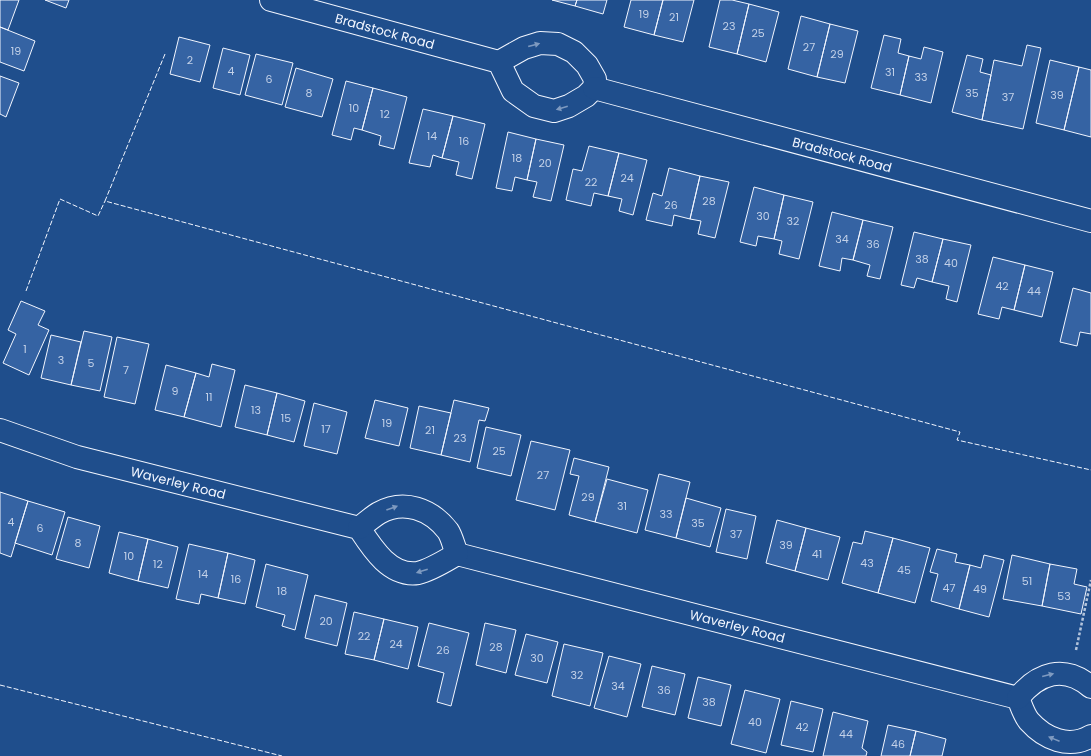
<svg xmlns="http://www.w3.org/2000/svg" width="1091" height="756" font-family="Poppins,sans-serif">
  <rect width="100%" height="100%" fill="#1f4e8c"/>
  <path fill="#3563a3" stroke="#f2f6ff" d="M0,0H19L8,30L0,27Z
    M45,0H69L66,8Z
    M552,0H577L575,6Z
    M577,0H607L603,14L575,6Z
    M631,0H663L654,35L624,27Z
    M663,0H694L683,42L654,35Z
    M720,0H732L749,4L737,54L709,47Z
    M749,4L779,12L766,62L737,54Z
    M801,16L830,24L817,77L788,69Z
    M830,24L858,31L845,83L817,77Z
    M0,27L35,41L24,71L0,62Z
    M884,35L901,39L898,53L909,56L900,95L871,88Z
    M179,37L210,45L200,82L170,74Z
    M1027,45L1041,48L1023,129L982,120L994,60L1022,66Z
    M924,47L943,52L931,103L900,95L909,56L921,59Z
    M223,48L250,55L240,95L213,88Z
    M256,54L293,63L282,105L245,95Z
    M967,55L983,59L980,72L991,75L982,120L952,112Z
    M1050,60L1079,67L1064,130L1036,123Z
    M1079,67L1091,70V137L1064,130Z
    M296,68L333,79L322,117L285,107Z
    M0,76L19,83L6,117L0,114Z
    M346,81L373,88L362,130L354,128L351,140L332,135Z
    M373,88L407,97L394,149L379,145L381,136L362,130Z
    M423,109L453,116L442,158L433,155L430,167L409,163Z
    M453,116L485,124L472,179L456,175L459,162L442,158Z
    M508,132L536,139L527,180L515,177L512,191L496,188Z
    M536,139L564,145L551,201L533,197L537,182L527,180Z
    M589,146L619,153L608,196L594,193L591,206L566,200L573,169L582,171Z
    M619,153L647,160L633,215L619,211L622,199L608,196Z
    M669,168L700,176L690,219L674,215L672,226L646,220L653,193L662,196Z
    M700,176L729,182L715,238L698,234L701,221L690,219Z
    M754,187L784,195L774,239L758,236L756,246L740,242Z
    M784,195L813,202L799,259L779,254L782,241L774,239Z
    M832,212L863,220L853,260L842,258L840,271L819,266Z
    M863,220L893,227L880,279L867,276L870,265L853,260Z
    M914,232L943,239L932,282L917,278L914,288L901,285Z
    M943,239L971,245L957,302L946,299L949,286L932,282Z
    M993,257L1025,265L1014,310L1002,307L999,319L978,314Z
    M1025,265L1053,272L1042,317L1014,310Z
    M1073,288L1091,293V334L1080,332L1077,346L1060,342Z
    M21,301L45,311L38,325L49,330L29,375L3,363L16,334L8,330Z
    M84,331L112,337L100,391L71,385Z
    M51,335L81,342L71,385L41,378Z
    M117,337L149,344L135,404L104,397Z
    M212,364L235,370L221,427L184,417L196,373L209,377Z
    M166,365L196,373L184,417L155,410Z
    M245,385L277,393L267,435L235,427Z
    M277,393L305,401L294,442L267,435Z
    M375,400L408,408L399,446L365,438Z
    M454,400L489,408L485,421L479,420L470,462L441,455Z
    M314,403L347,412L337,454L304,446Z
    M419,406L451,413L441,455L410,448Z
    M486,427L521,435L511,476L477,468Z
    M531,441L570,450L555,510L516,500Z
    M574,458L609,467L595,522L569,515L579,476L570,474Z
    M659,474L690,482L676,538L645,530Z
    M607,479L648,490L637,533L595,522Z
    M0,492L28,501L11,557L0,553Z
    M686,498L721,508L710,547L676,538Z
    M28,501L65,512L52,555L15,543Z
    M726,509L756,516L747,559L716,552Z
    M68,517L100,526L89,568L56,559Z
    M777,520L806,528L795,571L766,563Z
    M806,528L840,537L828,580L795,571Z
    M865,531L893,538L878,593L842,583L853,542L862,544Z
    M119,532L148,539L138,581L109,573Z
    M893,538L930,548L915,603L878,593Z
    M148,539L178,547L168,588L138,581Z
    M189,544L228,553L218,598L201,594L199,604L176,599Z
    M937,549L957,554L955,562L970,565L959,609L931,601L938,574L930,572Z
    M228,553L255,560L245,604L218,598Z
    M984,555L1004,560L989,617L959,609L970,565L981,568Z
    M1012,555L1050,564L1042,606L1003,599Z
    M266,564L308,575L295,630L282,626L285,615L256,607Z
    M1050,564L1077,569L1074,584L1087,587L1081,614L1042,606Z
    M315,595L347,603L337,646L305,638Z
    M354,612L384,619L374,660L345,654Z
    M384,619L418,627L408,669L374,660Z
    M429,623L469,633L451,706L437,702L444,673L418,666Z
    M485,623L516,630L506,673L476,665Z
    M526,634L558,642L547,683L515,675Z
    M564,644L603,653L590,706L552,696Z
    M609,656L641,664L627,717L594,708Z
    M652,666L685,674L675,715L642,707Z
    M698,677L731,685L721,726L688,718Z
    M745,690L780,699L766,753L731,744Z
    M791,701L823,709L813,752L781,745Z
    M833,712L868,721L862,748L867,752L866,756H823Z
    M888,725L916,731L910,756H881Z
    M916,731L946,739L942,756H910Z"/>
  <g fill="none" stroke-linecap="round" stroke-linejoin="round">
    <g stroke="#f2f6ff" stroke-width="24">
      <g id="minor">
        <path id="s1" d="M271,0L499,62L524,48L540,43L558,44L574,52L587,65L595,79L594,88L586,96L569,106L554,111L534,106L513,91L499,62"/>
        <path id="s2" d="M594,88L1091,221"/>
        <path id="s3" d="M0,430L77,457L359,528C372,548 390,577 418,573C431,570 445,561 457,554L1018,698C1021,705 1024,715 1029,721C1045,739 1069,749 1091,736"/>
        <path d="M359,528C366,523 372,517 379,513C404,499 431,509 448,531C452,537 454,547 457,554"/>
        <path d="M1018,698C1038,673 1064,664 1091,687"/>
      </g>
    </g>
    <path stroke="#b3c4dc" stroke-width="2.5" stroke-dasharray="3 2" stroke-linecap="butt" d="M1076,650L1091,580"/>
    <use href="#minor" stroke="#1f4e8c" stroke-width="22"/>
    <path stroke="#f2f6ff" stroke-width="1" stroke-dasharray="5 2" stroke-linecap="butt" d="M165,54L105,201L960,432L957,440L1091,470
      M26,291L60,199L98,216L105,201
      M0,685L282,756"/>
  </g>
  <defs><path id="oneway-solid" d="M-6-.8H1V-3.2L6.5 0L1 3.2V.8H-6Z"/></defs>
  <g fill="#7e9ac0">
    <use href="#oneway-solid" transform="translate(534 45) rotate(-15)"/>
    <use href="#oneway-solid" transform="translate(562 108) rotate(164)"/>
    <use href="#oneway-solid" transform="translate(392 508) rotate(-20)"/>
    <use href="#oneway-solid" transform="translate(422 571) rotate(163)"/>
    <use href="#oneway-solid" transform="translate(1048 675) rotate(-14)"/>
    <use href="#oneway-solid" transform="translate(1054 739) rotate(-158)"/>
  </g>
  <g text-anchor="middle" stroke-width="3" stroke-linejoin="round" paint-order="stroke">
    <g font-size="11" fill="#c3d1e8">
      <text x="644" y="18">19</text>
      <text x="674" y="21">21</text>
      <text x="729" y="30">23</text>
      <text x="758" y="37">25</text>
      <text x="809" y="51">27</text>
      <text x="16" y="55">19</text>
      <text x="837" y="58">29</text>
      <text x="190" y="64">2</text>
      <text x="231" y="75">4</text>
      <text x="890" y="76">31</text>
      <text x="921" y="81">33</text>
      <text x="269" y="83">6</text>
      <text x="309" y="97">8</text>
      <text x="972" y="97">35</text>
      <text x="1057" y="99">39</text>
      <text x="1008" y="101">37</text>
      <text x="354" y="112">10</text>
      <text x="385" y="118">12</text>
      <text x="432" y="140">14</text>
      <text x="464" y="145">16</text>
      <text x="517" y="162">18</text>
      <text x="545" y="167">20</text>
      <text x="627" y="182">24</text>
      <text x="591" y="186">22</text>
      <text x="709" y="205">28</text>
      <text x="671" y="209">26</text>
      <text x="763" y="220">30</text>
      <text x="793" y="225">32</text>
      <text x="842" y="243">34</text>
      <text x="873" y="248">36</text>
      <text x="922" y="263">38</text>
      <text x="951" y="267">40</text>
      <text x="1002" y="290">42</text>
      <text x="1034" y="295">44</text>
      <text x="25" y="353">1</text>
      <text x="61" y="364">3</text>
      <text x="91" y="367">5</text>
      <text x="126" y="374">7</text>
      <text x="175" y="395">9</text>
      <text x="209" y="401">11</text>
      <text x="256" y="414">13</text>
      <text x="286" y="422">15</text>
      <text x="387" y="427">19</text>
      <text x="326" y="433">17</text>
      <text x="430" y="434">21</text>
      <text x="460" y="442">23</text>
      <text x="499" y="455">25</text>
      <text x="543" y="479">27</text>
      <text x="588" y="501">29</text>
      <text x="622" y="510">31</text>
      <text x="666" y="518">33</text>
      <text x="11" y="526">4</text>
      <text x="698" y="527">35</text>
      <text x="40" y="532">6</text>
      <text x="736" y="538">37</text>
      <text x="78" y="547">8</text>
      <text x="786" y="549">39</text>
      <text x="817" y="558">41</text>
      <text x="129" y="560">10</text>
      <text x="867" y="567">43</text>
      <text x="158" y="568">12</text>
      <text x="904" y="574">45</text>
      <text x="203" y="578">14</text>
      <text x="236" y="583">16</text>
      <text x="1027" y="585">51</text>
      <text x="949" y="592">47</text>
      <text x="980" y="593">49</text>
      <text x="282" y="595">18</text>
      <text x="1064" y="600">53</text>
      <text x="326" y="625">20</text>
      <text x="364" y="640">22</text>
      <text x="396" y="648">24</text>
      <text x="496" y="651">28</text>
      <text x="443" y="654">26</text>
      <text x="537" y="662">30</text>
      <text x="577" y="679">32</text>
      <text x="618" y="690">34</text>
      <text x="664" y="694">36</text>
      <text x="709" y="706">38</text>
      <text x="755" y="726">40</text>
      <text x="802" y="731">42</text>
      <text x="846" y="738">44</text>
      <text x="898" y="748">46</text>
    </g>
    <g font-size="13" fill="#f2f6ff" stroke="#1f4e8c">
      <text dy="5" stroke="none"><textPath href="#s1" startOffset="118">Bradstock Road</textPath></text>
      <text dy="5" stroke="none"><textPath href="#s2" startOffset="257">Bradstock Road</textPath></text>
      <text dy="5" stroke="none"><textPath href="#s3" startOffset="186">Waverley Road</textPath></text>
      <text dy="5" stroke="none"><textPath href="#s3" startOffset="784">Waverley Road</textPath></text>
    </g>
  </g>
</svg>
